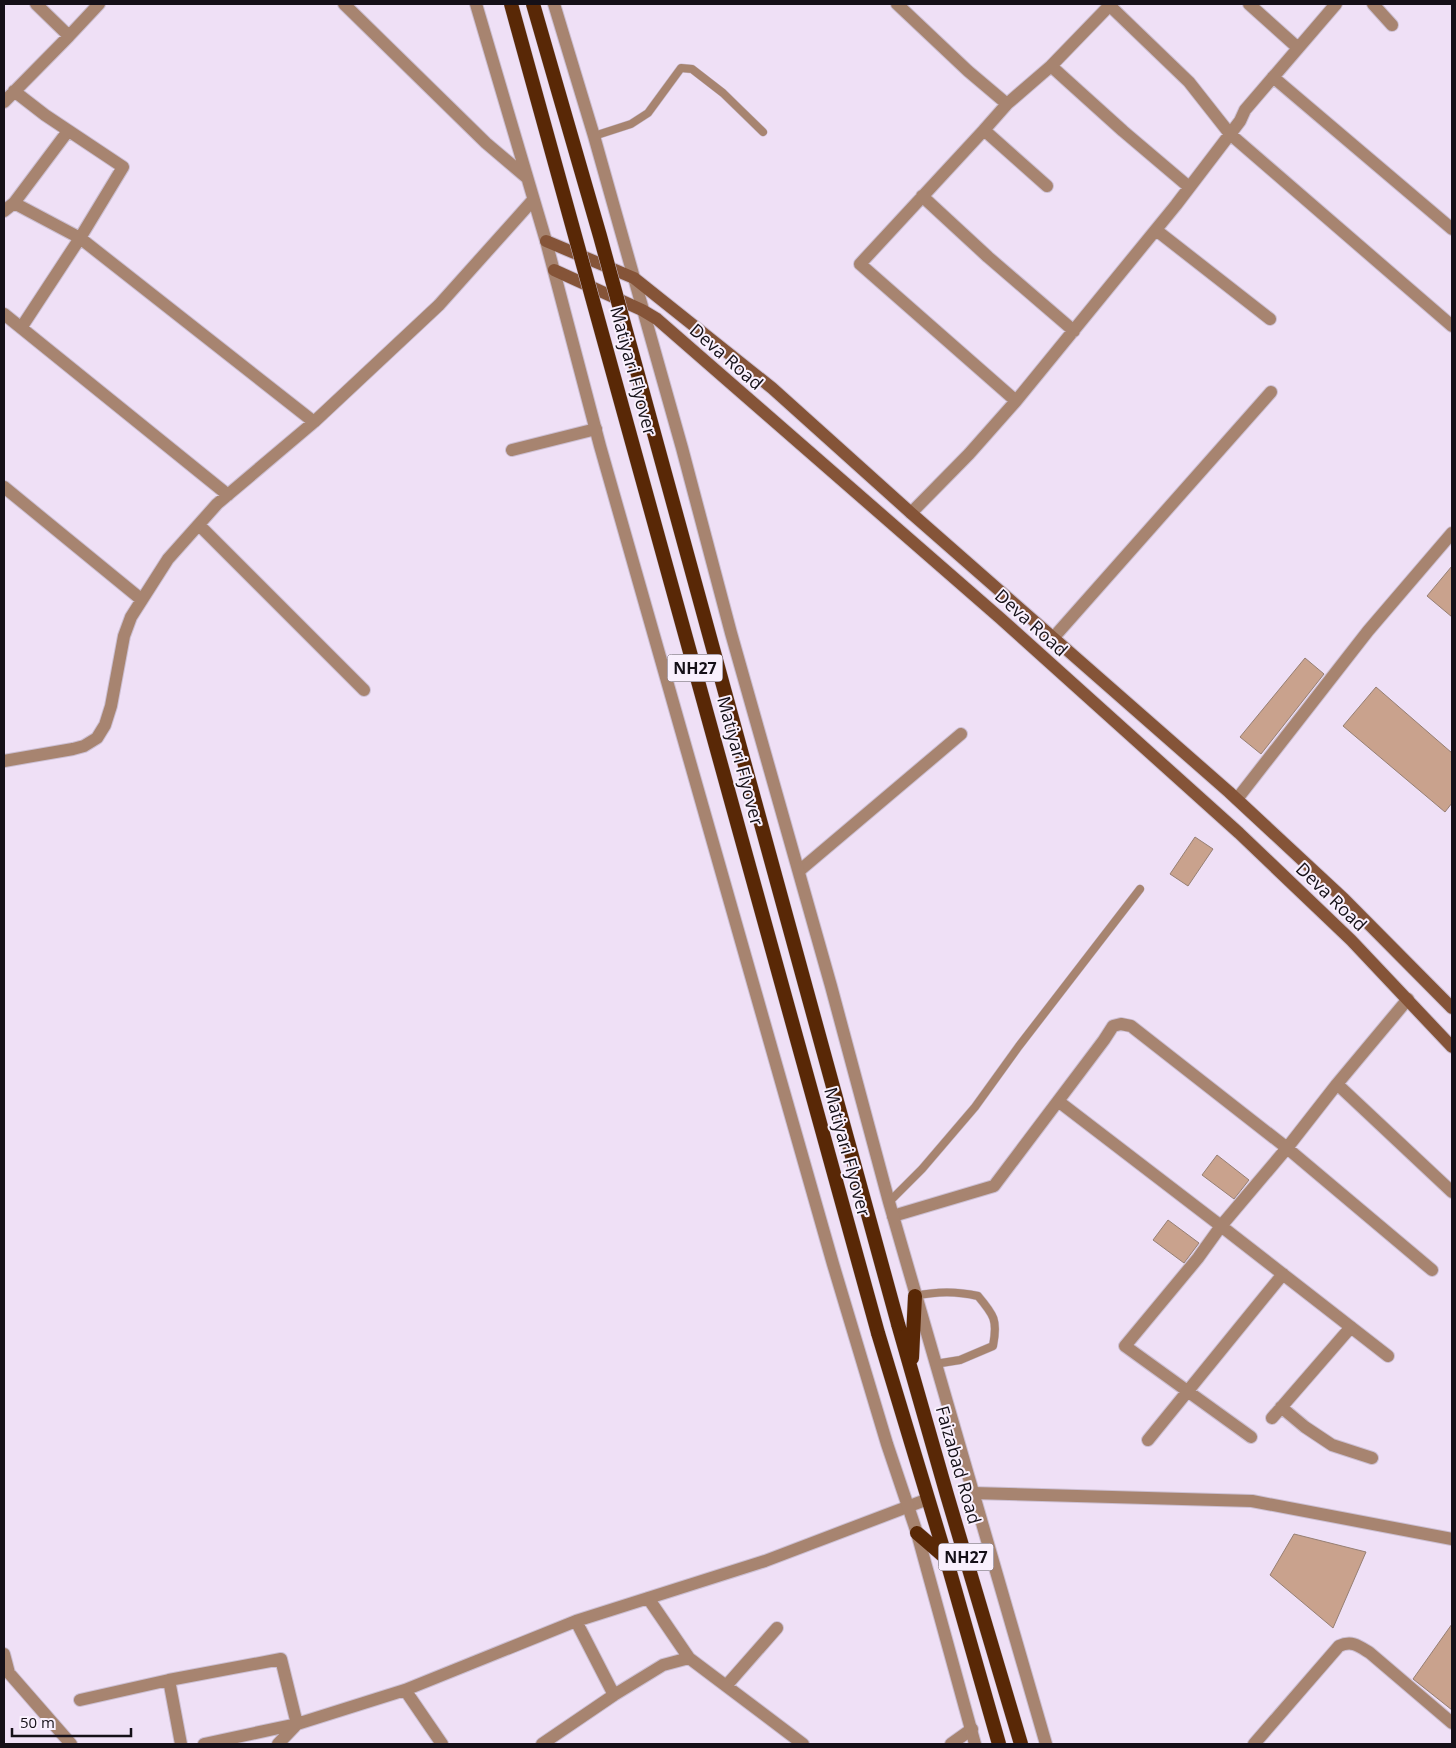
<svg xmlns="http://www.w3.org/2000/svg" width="1456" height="1748" font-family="'Open Sans',sans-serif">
  <rect width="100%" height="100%" fill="#efe0f6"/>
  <path fill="#c9a28d" stroke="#967f73" d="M1452,566V617L1427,596Z
    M1305,658L1324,674L1261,754L1240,737Z
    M1376,687L1452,753V803L1445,812L1343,726Z
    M1195,837L1213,849L1188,886L1170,874Z
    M1217,1155L1249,1180L1234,1199L1202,1175Z
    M1168,1220L1199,1243L1184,1263L1153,1240Z
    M1294,1534L1366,1552L1333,1628L1270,1575Z
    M1452,1624V1710L1413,1679Z"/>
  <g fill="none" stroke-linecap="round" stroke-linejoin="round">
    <g stroke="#ccbfd2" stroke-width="9">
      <path id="service" d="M594,136L631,124L648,113L681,68L692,69L723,93L763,132
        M889,1202L922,1169L975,1107L1019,1046L1140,889
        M915,1296C938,1291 956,1291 978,1296C994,1315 998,1320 993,1346L960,1360L935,1364"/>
    </g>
    <g stroke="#ccbfd2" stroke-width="14">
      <path id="minor" d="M36,4L69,36L99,4
        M897,4L968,71L1007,104
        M1249,4L1298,48
        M1373,4L1392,25
        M1109,5L1189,82L1230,134L1452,326
        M1051,66L1123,131L1189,187
        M1273,77L1452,229
        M14,91L45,115L123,167L80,238L314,422
        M4,102L69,36
        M984,130L860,264L1016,401
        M1047,186L984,130L1007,104L1051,66L1111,4
        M922,196L988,257L1074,331
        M14,203L80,238L21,328
        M4,211L14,203L68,131
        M1156,230L1270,319
        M4,314L228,495
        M512,450L596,429
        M4,487L142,600
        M911,513L969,454L1016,401L1176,205L1240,121L1245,110L1336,4
        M199,525L364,690
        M1054,637L1271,392
        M4,761L73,749L84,746L97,738L105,725L111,706L124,636L131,617L168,559L217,504L314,422L439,305L533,200
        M1237,799L1368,631L1452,533
        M799,871L961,734
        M1337,1084L1452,1192
        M1058,1101L1221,1226L1198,1258L1125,1346L1251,1437
        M893,1216L994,1186L1104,1040L1113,1026L1121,1024L1131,1026L1287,1148L1337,1084L1408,999
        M1388,1356L1221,1226L1287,1148L1432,1270
        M1281,1407L1305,1427L1332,1445L1372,1458
        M1272,1418L1351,1327
        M1148,1440L1283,1274
        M972,1493L1252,1501L1452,1539
        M648,1598L689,1658L803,1744
        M576,1621L614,1695
        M4,1654L9,1673L71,1744
        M726,1686L777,1628
        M405,1690L442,1744
        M80,1700L169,1680
        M181,1744L169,1680L281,1659L297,1724L278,1744
        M204,1744L297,1724L405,1690L576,1621L765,1561L928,1499
        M542,1744L614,1695L663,1665L689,1658
        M951,1744L972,1729
        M1254,1744L1339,1646C1352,1640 1359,1646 1370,1653L1452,1723"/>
    </g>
    <g stroke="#ccbfd2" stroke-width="14">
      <path id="tertiary" d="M344,4L486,143L526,177
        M476,4L546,241L600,446L833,1264L887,1444L917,1533L975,1744
        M554,4L594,136L682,448L731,633L831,986L889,1202L1046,1744"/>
    </g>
    <g stroke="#ccbfd2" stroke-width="14">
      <path id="secondary" d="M546,241L634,278L772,388L911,513L1229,792L1344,899L1452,1008
        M554,270L642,310L657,319L1000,618L1239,833L1351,940L1452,1047"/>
    </g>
    <g stroke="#ccbfd2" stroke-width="15">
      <path id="trunk" d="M898,1324L947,1495L1021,1744
        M878,1333L946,1558L999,1744
        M912,1358L915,1296
        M917,1533L946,1558"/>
    </g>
    <use href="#service" stroke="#a78470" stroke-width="8"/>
    <use href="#minor" stroke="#a78470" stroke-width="12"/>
    <use href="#tertiary" stroke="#a78470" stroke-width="12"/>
    <use href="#secondary" stroke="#855438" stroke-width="12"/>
    <use href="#trunk" stroke="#592806" stroke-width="14"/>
    <g stroke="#ccbfd2" stroke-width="15" stroke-linecap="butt">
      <path id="trunk-bridge" d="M511,4L878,1333
        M533,4L600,236L898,1324"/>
    </g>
    <use href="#trunk-bridge" stroke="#592806" stroke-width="14"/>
  </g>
  <g text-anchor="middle" stroke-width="4" stroke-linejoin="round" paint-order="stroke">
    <g fill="#f9f0fd" stroke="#59535d" stroke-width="1">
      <rect x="667.5" y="654.5" width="55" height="27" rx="4"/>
      <rect x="938.5" y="1543.5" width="55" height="27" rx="4"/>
    </g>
    <g font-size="16" font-weight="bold" fill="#151018">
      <text x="695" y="674">NH27</text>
      <text x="966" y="1563">NH27</text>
    </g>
    <g font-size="18" fill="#151018" stroke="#f9f0fd">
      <text transform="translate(726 357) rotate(41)" y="6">Deva Road</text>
      <text transform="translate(633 371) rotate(75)" y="6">Matiyari Flyover</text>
      <text transform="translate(1031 623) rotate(42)" y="6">Deva Road</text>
      <text transform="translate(740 761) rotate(75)" y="6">Matiyari Flyover</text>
      <text transform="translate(1331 897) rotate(44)" y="6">Deva Road</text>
      <text transform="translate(847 1152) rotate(75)" y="6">Matiyari Flyover</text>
      <text transform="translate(958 1465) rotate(74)" y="6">Faizabad Road</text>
    </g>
  </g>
  <rect width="1456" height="1748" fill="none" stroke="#151018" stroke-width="10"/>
  <path d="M12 1728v8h119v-8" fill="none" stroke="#151018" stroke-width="2.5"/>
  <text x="20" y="1728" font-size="15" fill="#151018" stroke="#f9f0fd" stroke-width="4" paint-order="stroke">50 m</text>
</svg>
